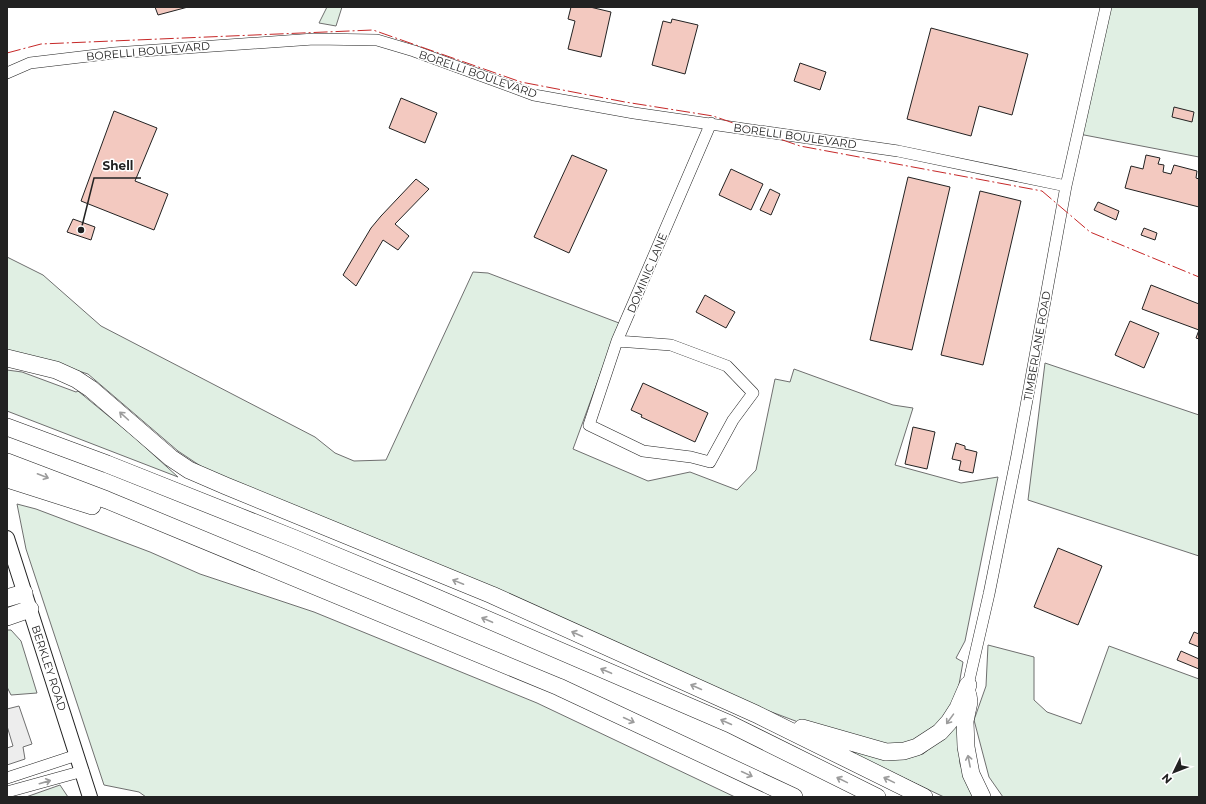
<svg xmlns="http://www.w3.org/2000/svg" width="1206" height="804" font-family="Montserrat,sans-serif">
  <rect width="100%" height="100%" fill="#fff"/>
  <path fill="#e0efe3" stroke="#6f6f6f" d="M327,7H342L336,26L319,23Z
    M1105,7H1199V157L1079,134Z
    M7,257L43,275L101,326L315,437L335,453L354,461L386,460L473,272L488,273L619,323L573,449L648,481L690,472L737,490L756,470L775,379L790,382L794,369L893,405L913,408L895,465L961,483L998,477L965,641L956,658L963,662L957,696L942,724L907,743L885,746L822,731L737,699L208,471L178,451L88,374L34,357L7,351Z
    M1045,363L1199,415V556L1028,500Z
    M7,370L22,372L76,392L78,391L134,437L178,477L7,411Z
    M17,504L36,509L150,552L200,574L314,612L537,703L735,797H146L139,792L104,785L26,549Z
    M7,630H11L21,641L37,693L11,695L7,687Z
    M988,645L1034,657V700L1047,712L1081,724L1109,646L1199,679V797H1003L989,777L974,720L986,686Z
    M958,724L960,764L975,797H944L847,751L923,754Z
    M60,785L68,797H26Z"/>
  <path fill="#ededed" stroke="#6f6f6f" d="M19,706L32,744L23,747L25,759L7,765V748L13,746L7,726V709Z"/>
  <path fill="#f3c9c0" stroke="#222" d="M155,7H188L158,15Z
    M571,7H590L611,12L601,57L568,49L575,21L568,19Z
    M672,19L698,25L685,74L652,65L663,21L671,23Z
    M931,28L1028,54L1012,115L979,106L971,136L907,119Z
    M800,63L826,72L820,90L794,81Z
    M401,98L437,113L425,143L389,128Z
    M1174,107L1194,112L1192,122L1172,117Z
    M114,111L157,128L135,181L168,194L154,230L81,201Z
    M572,155L607,170L569,253L534,237Z
    M1146,155L1160,158L1158,164L1164,165L1163,172L1171,174L1174,165L1197,171L1196,178L1199,179V207L1125,188L1131,166L1143,169Z
    M731,169L763,184L751,210L719,195Z
    M908,177L950,187L912,350L870,340Z
    M416,179L429,189L395,224L409,236L398,250L383,240L356,286L343,275L371,228L381,216Z
    M770,189L780,194L771,215L760,210Z
    M980,191L1021,201L983,365L941,355Z
    M1098,202L1119,211L1116,220L1094,210Z
    M73,219L95,227L91,240L67,232Z
    M1144,228L1157,233L1155,240L1141,235Z
    M1151,285L1199,304V339L1196,338L1199,330L1142,309Z
    M705,295L735,312L726,328L696,312Z
    M1130,321L1159,333L1144,368L1115,355Z
    M643,383L708,413L695,442L641,417L642,415L631,410Z
    M913,427L935,432L927,469L905,464Z
    M956,443L965,446V449L977,452L973,473L959,470L961,461L952,459Z
    M1058,548L1102,566L1078,625L1034,607Z
    M1194,632L1199,634V647L1189,643Z
    M1181,651L1199,659V669L1177,660Z"/>
  <g fill="none" stroke-linecap="round" stroke-linejoin="round">
    <g stroke="#222" stroke-width="12">
      <path id="minor" d="M7,73L30,63L114,53L314,39L377,40L414,51L534,95L634,113L898,151L1066,186
        M617,341L671,345L727,366L753,393L733,420L710,462L691,457L643,451L589,425L617,341L711,123
        M968,685L989,594L1017,455L1066,186L1106,7
        M7,778L77,755
        M7,792L83,771"/>
    </g>
    <g stroke="#222" stroke-width="16">
      <path id="major" d="M7,538L90,797"/>
    </g>
    <g stroke="#222" stroke-width="18">
      <path id="highway" d="M7,358L56,370L76,379L91,389L171,458L189,470L226,486L492,595L756,714L924,797
        M7,427L107,464L293,538L414,588L730,724L877,797
        M7,462L107,500L559,687L794,797
        M7,479L92,506
        M7,598L24,593
        M7,617L30,609
        M968,695L969,702L965,721L966,747L971,774L982,797
        M802,728L886,752L904,751L917,747L940,732L949,722L958,708L968,685"/>
    </g>
    <use href="#minor" stroke="#fff" stroke-width="11"/>
    <use href="#major" stroke="#fff" stroke-width="14"/>
    <use href="#highway" stroke="#fff" stroke-width="17"/>
    <path stroke="#c62828" stroke-width="1" stroke-dasharray="14 3 2 3" stroke-linecap="butt" d="M7,53L41,44L373,30L521,82L625,102L713,116L800,146L1042,191L1090,232L1199,277"/>
  </g>
  <defs><path id="oneway-shaft" d="M-6 0H5M1.5-3L5.5 0L1.5 3" fill="none" stroke-width="1.6" stroke-linecap="round" stroke-linejoin="round"/></defs>
  <g stroke="#9c9c9c">
    <use href="#oneway-shaft" transform="translate(124 416) rotate(-138)"/>
    <use href="#oneway-shaft" transform="translate(43 476) rotate(21)"/>
    <use href="#oneway-shaft" transform="translate(458 582) rotate(-158)"/>
    <use href="#oneway-shaft" transform="translate(487 620) rotate(-157)"/>
    <use href="#oneway-shaft" transform="translate(577 634) rotate(-156)"/>
    <use href="#oneway-shaft" transform="translate(606 671) rotate(-157)"/>
    <use href="#oneway-shaft" transform="translate(696 687) rotate(-156)"/>
    <use href="#oneway-shaft" transform="translate(950 719) rotate(126)"/>
    <use href="#oneway-shaft" transform="translate(629 720) rotate(25)"/>
    <use href="#oneway-shaft" transform="translate(726 722) rotate(-156)"/>
    <use href="#oneway-shaft" transform="translate(969 761) rotate(-101)"/>
    <use href="#oneway-shaft" transform="translate(747 774) rotate(25)"/>
    <use href="#oneway-shaft" transform="translate(842 780) rotate(-154)"/>
    <use href="#oneway-shaft" transform="translate(889 780) rotate(-154)"/>
    <use href="#oneway-shaft" transform="translate(45 782) rotate(-16)"/>
  </g>
  <g text-anchor="middle" stroke-width="3" stroke-linejoin="round" paint-order="stroke">
    <g font-size="11" fill="#222" stroke="#fff">
      <text transform="translate(148 51) rotate(-5)" y="4">BORELLI BOULEVARD</text>
      <text transform="translate(478 74) rotate(19)" y="4">BORELLI BOULEVARD</text>
      <text transform="translate(795 136) rotate(8)" y="4">BORELLI BOULEVARD</text>
      <text transform="translate(647 273) rotate(-67)" y="4">DOMINIC LANE</text>
      <text transform="translate(1037 346) rotate(-80)" y="4">TIMBERLANE ROAD</text>
      <text transform="translate(49 668) rotate(72)" y="4">BERKLEY ROAD</text>
    </g>
  </g>
  <path fill="none" stroke="#222" stroke-width="1.5" d="M81 230L94 178H141"/>
  <circle fill="#222" stroke="#fff" stroke-width="1.5" cx="81" cy="230" r="4"/>
  <g font-size="12" text-anchor="middle" font-weight="bold" fill="#222" stroke="#fff" stroke-width="3" stroke-linejoin="round" paint-order="stroke">
    <text x="118" y="170">Shell</text>
  </g>
  <rect width="1206" height="804" fill="none" stroke="#222222" stroke-width="16"/>
  <g transform="translate(1174 772) rotate(227)" stroke="#ffffff" stroke-width="3" paint-order="stroke">
  <path d="M0-3L7 15L0 10L-7 15Z" fill="#222222"/>
  <text y="-6" font-size="11" font-weight="bold" text-anchor="middle" fill="#222222">N</text>
  </g>
</svg>
